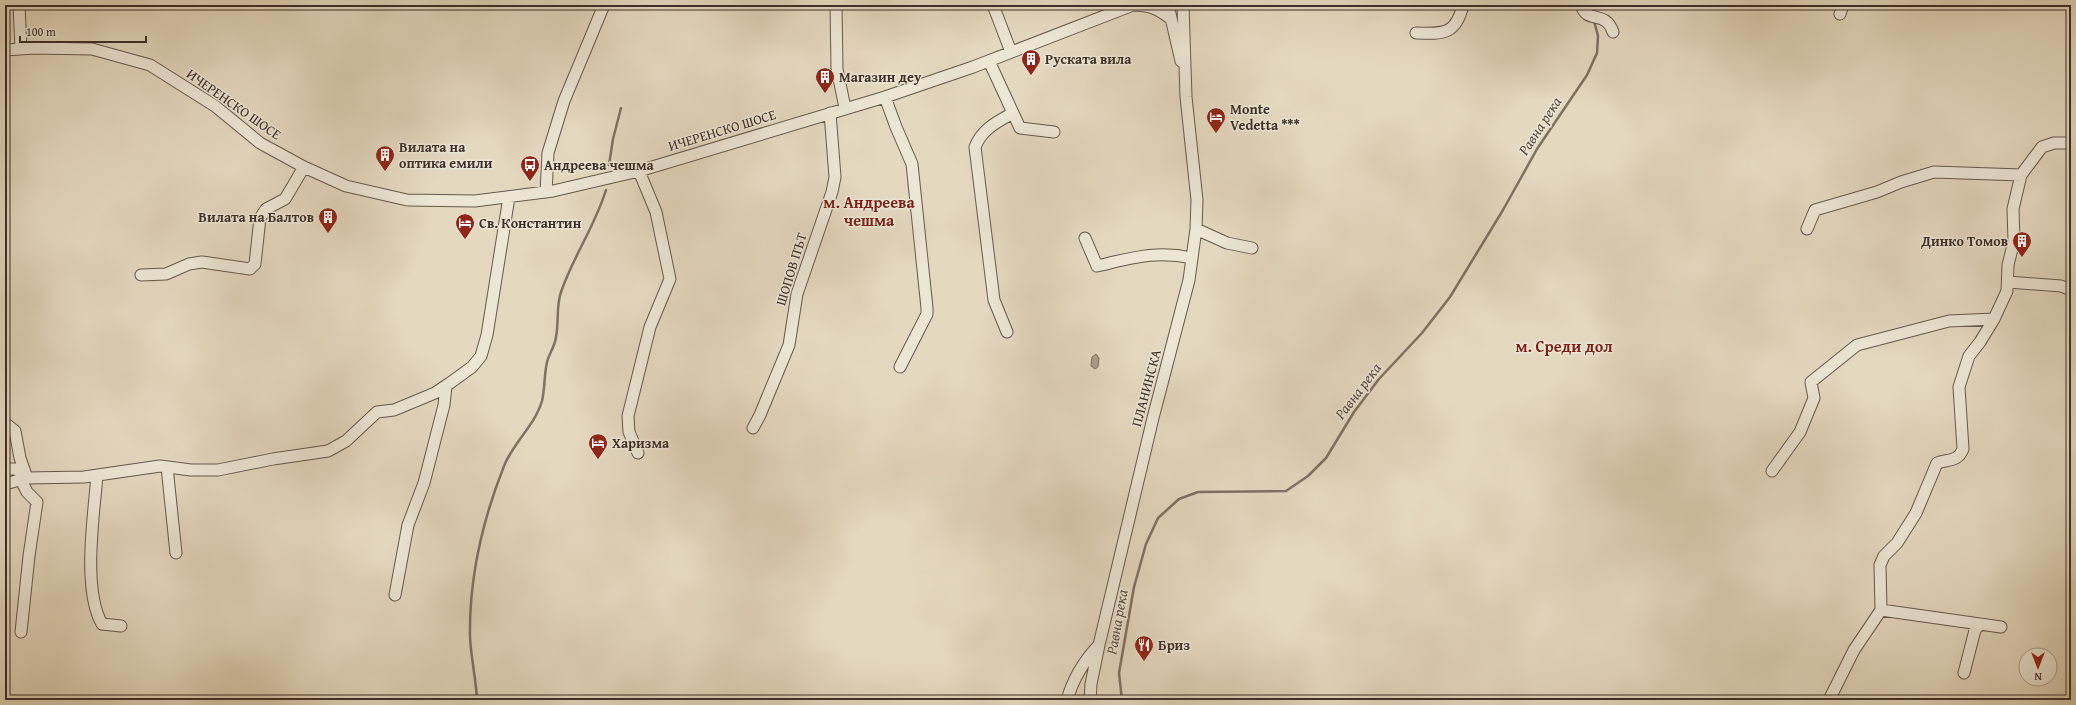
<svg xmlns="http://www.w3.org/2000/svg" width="2076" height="705" font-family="'Gentium Book Plus',serif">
  <rect width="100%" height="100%" fill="#e4d8bf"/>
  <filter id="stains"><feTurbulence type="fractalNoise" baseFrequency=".005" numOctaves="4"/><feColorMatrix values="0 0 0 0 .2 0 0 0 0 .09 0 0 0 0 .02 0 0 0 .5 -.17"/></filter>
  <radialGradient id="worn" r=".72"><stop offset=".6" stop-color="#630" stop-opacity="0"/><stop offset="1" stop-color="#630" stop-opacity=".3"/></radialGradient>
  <path fill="#ab9e8c" stroke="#7f7164" d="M461.5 220a4.5 4.5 0 1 1 9 0a4.5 4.5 0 1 1-9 0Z
    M1096,354L1099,358L1098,367L1095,369L1091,366L1092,357Z"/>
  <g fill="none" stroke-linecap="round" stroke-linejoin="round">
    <path stroke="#7f7164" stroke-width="2.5" d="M1591,5L1593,13
      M609,165L613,139L621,108
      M477,700C476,679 471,658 470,637C469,579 483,519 504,466C513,443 535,425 542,401C545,389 544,375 547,362C549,354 555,346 556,337C559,322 556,306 561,292C573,257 595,226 606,190
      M1122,700L1119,673L1134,587L1146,544L1158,518L1179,499L1198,492L1286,491L1308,476L1326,458L1354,412L1379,379L1422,333L1450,297L1503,210L1537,149L1587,75L1597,53L1598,36L1594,21"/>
    <g stroke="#66584e" stroke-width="13">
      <path id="minor" d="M19,5L21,49
        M836,5L837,69L845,108
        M993,5L1011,52
        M1133,5C1150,5 1158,9 1171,19
        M1168,5L1181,61
        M1581,5C1587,25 1605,9 1613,32
        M1840,14L1843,5
        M1416,33C1443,34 1456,35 1463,5
        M5,50L34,48L92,49L150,65L215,106L260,143L304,167L346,186L407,200L475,201L553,191L639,171L885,97L973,67L1133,5
        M989,61L1013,113C997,122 982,129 975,147L994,300L1007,332
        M885,97L896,127L912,164L927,308V314L900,367
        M1013,113L1020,128L1054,132
        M546,192L548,153L564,101L604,5
        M1196,229L1227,243L1252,248
        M1807,229L1815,210L1877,192L1901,182L1934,172L2021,175
        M1085,238L1097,266C1132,258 1156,250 1192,258
        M141,275L166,274L189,264L202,262L250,269L255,264L260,218L266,209L285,199L304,167
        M2008,282L2061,286L2071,290
        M5,423L15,431L20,458L27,478
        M753,428L760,415L789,345L797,294L832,192L835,177L830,113
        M638,453L629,432L628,416L650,327L670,279L656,212L639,171
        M167,467L176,553
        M5,469H15L25,474
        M1772,471L1800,432L1814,398L1811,382L1857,345L1949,321L1994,319
        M97,475C94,515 82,589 102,624L121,626
        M21,480L27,492L37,502L29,556L21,632
        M5,484L27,478L84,477L160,466L191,470H218L273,459L328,451L346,441L377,412L394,410L435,393L450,383L472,367L481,356L487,335L509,197
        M395,595L408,525L424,483L444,405L446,386
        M1881,610L2001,627
        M1964,673L1975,630L1979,625
        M1067,700C1073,679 1083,662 1098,646
        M1090,700L1091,684L1099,645L1153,418L1189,280L1196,229L1197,200L1186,97L1183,5
        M1829,700L1854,650L1881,610L1880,565L1884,556L1897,543L1916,513L1937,463C1948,459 1958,462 1963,449L1959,387L1969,356L1980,342L1994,319L2007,291L2008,265L2014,241L2013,209L2021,175L2042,147L2054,143H2071"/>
    </g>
    <use href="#minor" stroke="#ede6d5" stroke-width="11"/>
  </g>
  <defs>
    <g id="building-pin" transform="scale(1)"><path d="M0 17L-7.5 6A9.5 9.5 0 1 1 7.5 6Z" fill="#8f2418" stroke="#ede6d5"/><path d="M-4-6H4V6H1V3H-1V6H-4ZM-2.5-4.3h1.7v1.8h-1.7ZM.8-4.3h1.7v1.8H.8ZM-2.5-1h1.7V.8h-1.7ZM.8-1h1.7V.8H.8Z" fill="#fff"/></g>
    <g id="hotel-pin" transform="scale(1)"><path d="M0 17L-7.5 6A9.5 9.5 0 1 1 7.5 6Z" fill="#8f2418" stroke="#ede6d5"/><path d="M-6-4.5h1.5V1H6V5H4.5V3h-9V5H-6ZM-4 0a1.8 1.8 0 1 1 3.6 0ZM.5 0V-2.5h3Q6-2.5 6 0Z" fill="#fff"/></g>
    <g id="bus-pin" transform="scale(1)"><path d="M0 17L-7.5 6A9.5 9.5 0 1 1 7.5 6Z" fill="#8f2418" stroke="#ede6d5"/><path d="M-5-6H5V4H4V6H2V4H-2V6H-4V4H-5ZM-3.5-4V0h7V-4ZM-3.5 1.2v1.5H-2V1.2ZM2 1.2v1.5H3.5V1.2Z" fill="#fff"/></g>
    <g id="restaurant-pin" transform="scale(1)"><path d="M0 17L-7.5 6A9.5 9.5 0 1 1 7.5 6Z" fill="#8f2418" stroke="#ede6d5"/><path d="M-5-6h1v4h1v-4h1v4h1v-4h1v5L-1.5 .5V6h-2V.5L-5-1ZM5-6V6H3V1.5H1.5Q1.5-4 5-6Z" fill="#fff"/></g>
  </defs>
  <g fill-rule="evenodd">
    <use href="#building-pin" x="1031" y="59"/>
    <use href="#building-pin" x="825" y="77"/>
    <use href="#hotel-pin" x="1216" y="117"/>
    <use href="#building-pin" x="385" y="155"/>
    <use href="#bus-pin" x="530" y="165"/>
    <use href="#building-pin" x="328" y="217"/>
    <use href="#hotel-pin" x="465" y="223"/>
    <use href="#building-pin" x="2022" y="241"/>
    <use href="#hotel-pin" x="598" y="443"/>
    <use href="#restaurant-pin" x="1144" y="645"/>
  </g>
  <g text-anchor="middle" stroke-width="3" stroke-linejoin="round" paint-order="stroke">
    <g font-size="14" font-weight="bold" fill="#3c2e29" stroke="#ede6d5" text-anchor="start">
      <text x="1045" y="64">Руската вила</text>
      <text x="839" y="82">Магазин деу</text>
      <text x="1230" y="114">Monte<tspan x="1230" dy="16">Vedetta ***</tspan></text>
      <text x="399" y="152">Вилата на<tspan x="399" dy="16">оптика емили</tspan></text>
      <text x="544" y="170">Андреева чешма</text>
      <text x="314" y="222" text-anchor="end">Вилата на Балтов</text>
      <text x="479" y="228">Св. Константин</text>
      <text x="2008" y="246" text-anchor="end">Динко Томов</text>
      <text x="612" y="448">Харизма</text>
      <text x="1158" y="650">Бриз</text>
    </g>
    <g font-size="14" fill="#3c2e29" stroke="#ede6d5">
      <text transform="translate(234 104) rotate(35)" y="5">ИЧЕРЕНСКО ШОСЕ</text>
      <text transform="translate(722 130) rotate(-17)" y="5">ИЧЕРЕНСКО ШОСЕ</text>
      <text transform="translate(791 269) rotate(-73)" y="5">ШОПОВ ПЪТ</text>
      <text transform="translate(1146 388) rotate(-75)" y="5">ПЛАНИНСКА</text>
    </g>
    <g font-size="15" font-style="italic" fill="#584a42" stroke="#ede6d5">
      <text transform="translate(1540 126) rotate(-57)" y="5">Равна река</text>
      <text transform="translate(1358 391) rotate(-53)" y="5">Равна река</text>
      <text transform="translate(1117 622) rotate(-80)" y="5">Равна река</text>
    </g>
    <g font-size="16" font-weight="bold" fill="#7a1f14" stroke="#ede6d5">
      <text x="869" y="208">м. Андреева<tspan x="869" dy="18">чешма</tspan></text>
      <text x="1564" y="352">м. Среди дол</text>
    </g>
  </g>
  <rect width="2076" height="705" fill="none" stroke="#e4d8bf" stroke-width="20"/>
  <rect x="6" y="6" width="2064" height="693" fill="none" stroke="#3c2e29" stroke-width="2"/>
  <rect x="10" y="10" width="2056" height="685" fill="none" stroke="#3c2e29"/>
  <g transform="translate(2038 667) rotate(180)"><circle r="19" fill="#ede6d5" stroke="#a69c90"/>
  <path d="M0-3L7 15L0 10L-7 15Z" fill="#8f2418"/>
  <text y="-6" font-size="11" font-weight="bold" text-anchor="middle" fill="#3c2e29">N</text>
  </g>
  <path d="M20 36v6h126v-6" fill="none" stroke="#3c2e29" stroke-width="2"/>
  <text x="26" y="36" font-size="12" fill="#3c2e29" stroke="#ede6d5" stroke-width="3" paint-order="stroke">100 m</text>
  <rect width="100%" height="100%" filter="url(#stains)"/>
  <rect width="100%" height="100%" fill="url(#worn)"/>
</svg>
